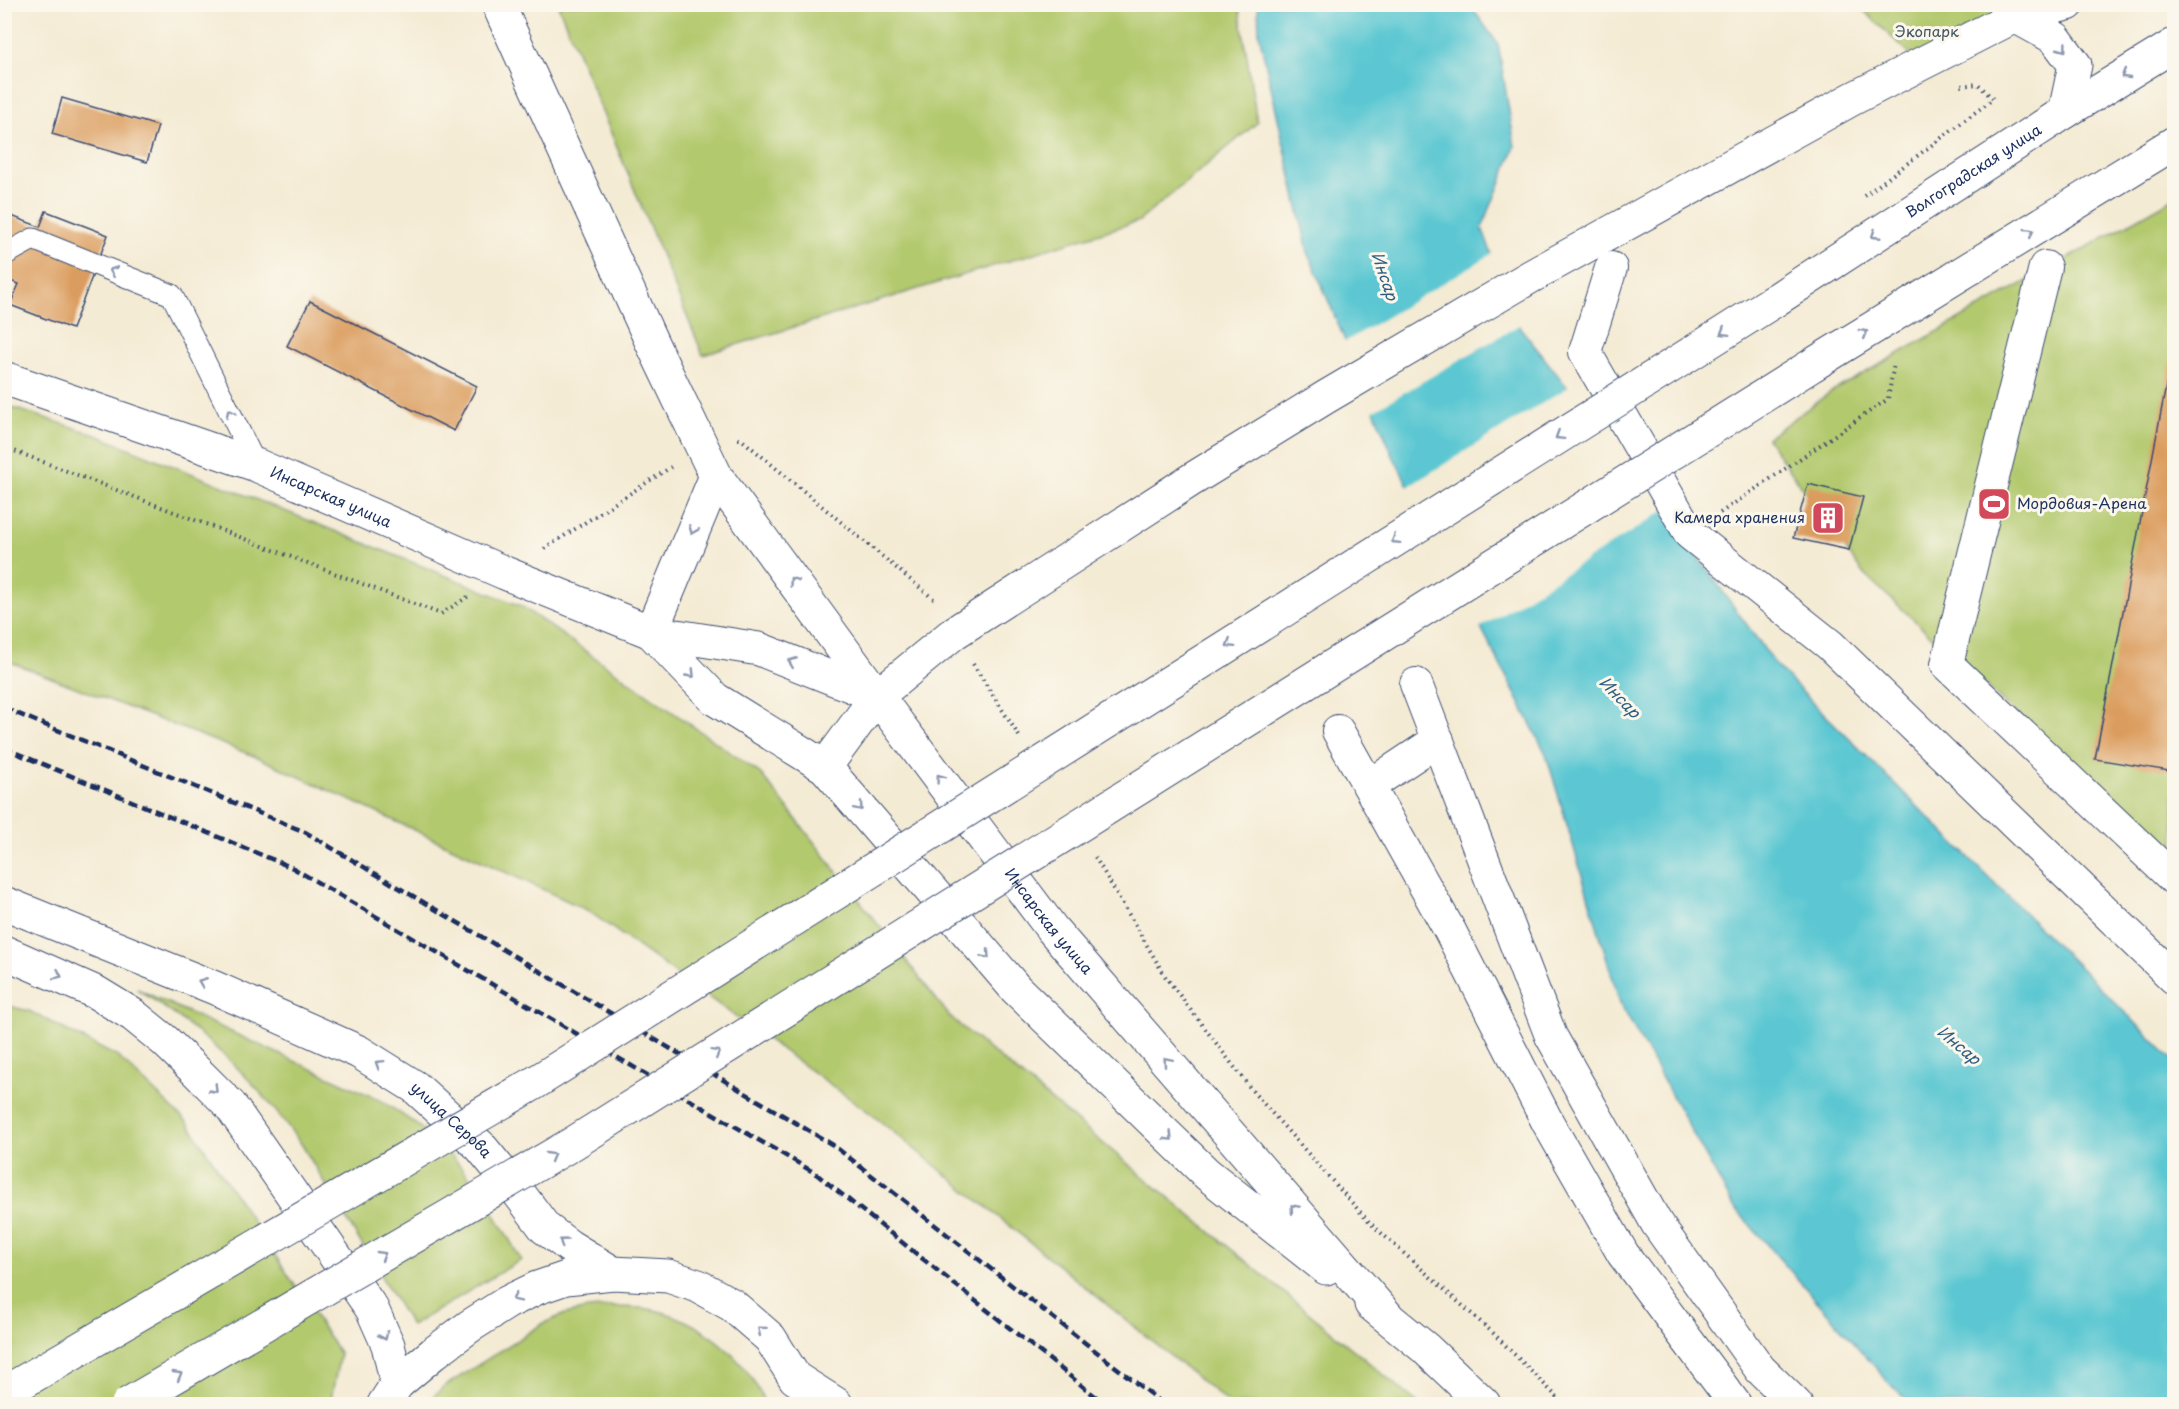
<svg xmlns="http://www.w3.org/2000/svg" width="2179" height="1409" font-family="'Playpen Sans',sans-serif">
  <rect width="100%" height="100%" fill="#fbf7ec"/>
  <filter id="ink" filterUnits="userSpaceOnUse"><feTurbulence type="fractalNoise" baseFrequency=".0167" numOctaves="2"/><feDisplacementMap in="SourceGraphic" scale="12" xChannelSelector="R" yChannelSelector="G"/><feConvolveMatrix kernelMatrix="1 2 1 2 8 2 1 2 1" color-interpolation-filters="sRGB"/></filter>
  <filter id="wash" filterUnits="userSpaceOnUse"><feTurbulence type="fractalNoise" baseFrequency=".008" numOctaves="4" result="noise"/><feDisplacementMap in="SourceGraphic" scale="24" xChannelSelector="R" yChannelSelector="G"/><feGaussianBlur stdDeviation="1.35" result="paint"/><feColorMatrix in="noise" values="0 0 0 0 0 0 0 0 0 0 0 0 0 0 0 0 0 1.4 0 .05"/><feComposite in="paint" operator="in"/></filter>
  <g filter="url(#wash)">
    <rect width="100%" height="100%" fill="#f4ebd4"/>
    <path fill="#b3c96e" stroke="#677c66" stroke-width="1.5" d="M558,5H1239L1257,123L1139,221L703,355Z
      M1858,5H2015L1924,68Z
      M2174,198V860L1861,571L1767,438L1831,392Z
      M4,405L91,433L521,606L761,774L951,1018L1419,1404H1230L870,1113L587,910L259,758L5,660Z
      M137,989L382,1101C405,1117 429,1132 448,1152C478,1183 500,1223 521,1260L411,1326L302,1145C254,1078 207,1034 137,989Z
      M5,1005L29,1011L118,1057L188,1123L340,1354L330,1404H5Z
      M611,1307C623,1307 636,1307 648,1309C697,1316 748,1359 765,1404H425L445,1386L544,1323L565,1314L588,1309Z"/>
    <path fill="#5bc7d2" stroke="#3b7b98" stroke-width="1.5" d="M1258,5H1470L1498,44L1515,147L1482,228L1519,326L1663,509L1778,668L2174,1061V1404H1912L1891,1385L1734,1207L1620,1003L1546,754L1393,456L1308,252L1259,34Z"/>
    <path fill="#f4ebd4" d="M1495,252L1521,324L1371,412L1343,343Z
      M1570,386L1667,509L1478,629L1406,488Z"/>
    <g id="blocks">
      <path fill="#db9d5e" d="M62,98L158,126L147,162L52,134Z
        M46,211L108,235L72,329L10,305L19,284L4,279V213L40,227Z
        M310,301L477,386L454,431L287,346Z
        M2173,349L2174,741L2169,771L2095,759Z
        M1808,484L1863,497L1849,550L1793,538Z"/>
    </g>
  </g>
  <g filter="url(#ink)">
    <use href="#blocks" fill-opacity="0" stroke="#3c4b70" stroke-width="1.5"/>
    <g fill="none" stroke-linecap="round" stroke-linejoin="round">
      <g stroke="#3c4b70" stroke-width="23">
        <path id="service" d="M4,255L33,239L172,295L256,465"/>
      </g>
      <g stroke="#3c4b70" stroke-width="34">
        <path id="pedestrian" d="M2045,267L1947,664L2174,879
          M1611,268L1585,352L1690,534L1830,645L2174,978
          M1416,684L1551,1036L1657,1224L1760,1369L1796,1404
          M1338,731L1450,931L1548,1123L1623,1254L1735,1404
          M1369,786L1438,740"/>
      </g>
      <g stroke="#3c4b70" stroke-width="35">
        <path id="minor" d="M498,4L652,343L716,476L877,696
          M2015,16L2055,38L2075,65L2065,112
          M651,632L716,476
          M825,767L877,696L954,633L1191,480L1326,397L1530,277L1852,99L2015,16L2068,4"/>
      </g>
      <g stroke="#3c4b70" stroke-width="35">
        <g id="tertiary">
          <path id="s1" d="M4,378L256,465L505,573L651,632L759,649L877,696L1052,929L1387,1316"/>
          <path d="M651,632L715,699L825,767L1016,989L1207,1174L1326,1268"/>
          <path id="s2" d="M4,903L215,988L359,1052L415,1087L480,1146L518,1192L545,1228L569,1246L613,1273L668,1276L698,1286L732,1305L770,1338L795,1378L836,1404"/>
          <path d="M4,952L97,993L133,1015L165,1041L198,1073L230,1105L372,1309L388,1345L397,1384"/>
          <path d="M1371,1304L1425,1348L1484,1404"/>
          <path d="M384,1404L397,1384L435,1352L470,1326L508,1302L537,1288L566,1278L613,1273"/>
        </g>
      </g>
      <g stroke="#3c4b70" stroke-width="35">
        <g id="primary">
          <path id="s3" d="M1774,301L2065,112L2174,45"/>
          <path d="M1814,364L2174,143"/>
        </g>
      </g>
      <path stroke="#3c4b70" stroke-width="4" stroke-dasharray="1.5 4.5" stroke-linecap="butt" d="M1864,196L1993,99L1978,84L1961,86
        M738,439H741L936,601
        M4,447L441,614L469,596
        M1720,513L1888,399L1894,363
        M544,549L671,467
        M973,664L1019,736
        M1095,857L1165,976L1254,1093L1370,1223L1493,1333L1564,1404"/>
      <use href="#service" stroke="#fff" stroke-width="21"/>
      <use href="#pedestrian" stroke="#fff" stroke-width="32"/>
      <use href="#minor" stroke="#fff" stroke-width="33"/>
      <use href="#tertiary" stroke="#fff" stroke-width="33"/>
      <use href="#primary" stroke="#fff" stroke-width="33"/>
      <path stroke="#1b2f5e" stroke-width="4.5" stroke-dasharray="9 4.5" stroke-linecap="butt" d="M4,708L305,832L833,1145L1163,1404
        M4,748L293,868L815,1173L1105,1404"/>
      <g stroke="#3c4b70" stroke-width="35" stroke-linecap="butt">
        <path id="primary-bridge" d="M4,1393L533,1084L1774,301
          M128,1404L572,1144L1814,364"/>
      </g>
      <use href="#primary-bridge" stroke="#fff" stroke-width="33"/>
    </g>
    <defs><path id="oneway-chevron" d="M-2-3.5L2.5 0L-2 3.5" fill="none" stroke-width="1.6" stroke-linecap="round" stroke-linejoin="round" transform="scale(1.5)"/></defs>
    <g stroke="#8d97ae">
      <use href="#oneway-chevron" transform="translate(2063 48) rotate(53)"/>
      <use href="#oneway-chevron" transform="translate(2125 75) rotate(149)"/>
      <use href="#oneway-chevron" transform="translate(2030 232) rotate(-31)"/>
      <use href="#oneway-chevron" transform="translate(1875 235) rotate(147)"/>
      <use href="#oneway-chevron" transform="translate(113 271) rotate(-158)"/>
      <use href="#oneway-chevron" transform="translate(1724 332) rotate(148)"/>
      <use href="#oneway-chevron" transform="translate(1864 333) rotate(-31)"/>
      <use href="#oneway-chevron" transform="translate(230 413) rotate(-116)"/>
      <use href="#oneway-chevron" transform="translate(1559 436) rotate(148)"/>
      <use href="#oneway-chevron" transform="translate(693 530) rotate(112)"/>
      <use href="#oneway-chevron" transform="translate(1395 540) rotate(148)"/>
      <use href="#oneway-chevron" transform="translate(793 581) rotate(-126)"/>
      <use href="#oneway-chevron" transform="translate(1230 644) rotate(148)"/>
      <use href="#oneway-chevron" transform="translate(792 662) rotate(-158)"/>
      <use href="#oneway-chevron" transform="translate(691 674) rotate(46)"/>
      <use href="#oneway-chevron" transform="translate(940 778) rotate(-127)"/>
      <use href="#oneway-chevron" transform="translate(859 807) rotate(49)"/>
      <use href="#oneway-chevron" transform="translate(986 955) rotate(49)"/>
      <use href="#oneway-chevron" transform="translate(58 975) rotate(25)"/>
      <use href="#oneway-chevron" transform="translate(202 982) rotate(-158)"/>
      <use href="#oneway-chevron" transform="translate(716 1053) rotate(-32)"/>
      <use href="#oneway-chevron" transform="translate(1167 1061) rotate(-131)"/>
      <use href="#oneway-chevron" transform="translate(379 1064) rotate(-148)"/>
      <use href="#oneway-chevron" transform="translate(214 1089) rotate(46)"/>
      <use href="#oneway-chevron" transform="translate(1169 1137) rotate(44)"/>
      <use href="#oneway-chevron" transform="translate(551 1156) rotate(-30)"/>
      <use href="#oneway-chevron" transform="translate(1294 1208) rotate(-131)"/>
      <use href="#oneway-chevron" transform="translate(563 1242) rotate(-144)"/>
      <use href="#oneway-chevron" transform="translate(382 1255) rotate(-30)"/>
      <use href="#oneway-chevron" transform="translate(516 1298) rotate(154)"/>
      <use href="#oneway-chevron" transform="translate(761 1330) rotate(-140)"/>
      <use href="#oneway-chevron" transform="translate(384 1336) rotate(66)"/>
      <use href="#oneway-chevron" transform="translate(178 1375) rotate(-30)"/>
    </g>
  </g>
  <defs>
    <g id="stadium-square" transform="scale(1.725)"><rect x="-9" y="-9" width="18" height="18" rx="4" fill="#d1495b" stroke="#fbf7ec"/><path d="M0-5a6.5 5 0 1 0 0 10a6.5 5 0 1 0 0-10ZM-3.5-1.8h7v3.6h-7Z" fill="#fff"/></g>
    <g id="building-square" transform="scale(1.725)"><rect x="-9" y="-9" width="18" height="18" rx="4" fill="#d1495b" stroke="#fbf7ec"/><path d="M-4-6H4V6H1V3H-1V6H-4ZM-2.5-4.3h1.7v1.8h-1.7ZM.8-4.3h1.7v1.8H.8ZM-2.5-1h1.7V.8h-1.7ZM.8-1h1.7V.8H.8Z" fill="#fff"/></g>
  </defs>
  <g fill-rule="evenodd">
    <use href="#stadium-square" x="1994" y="504"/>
    <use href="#building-square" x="1828" y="518"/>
  </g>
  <g text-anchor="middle" stroke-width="6" stroke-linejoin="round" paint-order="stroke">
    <g font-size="15" fill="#415662" stroke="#fbf7ec">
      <text x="1927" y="37">Экопарк</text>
    </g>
    <g font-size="15" fill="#1b2f5e" stroke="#fbf7ec">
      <text dy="5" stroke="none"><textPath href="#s3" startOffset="238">Волгоградская улица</textPath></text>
      <text dy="5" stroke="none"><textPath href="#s1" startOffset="348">Инсарская улица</textPath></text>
      <text dy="5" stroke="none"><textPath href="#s1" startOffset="1215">Инсарская улица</textPath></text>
      <text dy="5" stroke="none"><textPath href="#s2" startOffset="500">улица Серова</textPath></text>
    </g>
    <g font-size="15" fill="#1b2f5e" stroke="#fbf7ec" text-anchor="start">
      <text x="2017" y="509">Мордовия-Арена</text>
      <text x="1805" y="523" text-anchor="end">Камера хранения</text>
    </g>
    <g font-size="16" font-style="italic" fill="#2e5d81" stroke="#fbf7ec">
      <text transform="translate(1385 276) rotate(71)" y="6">Инсар</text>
      <text transform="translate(1620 697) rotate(46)" y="6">Инсар</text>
      <text transform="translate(1959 1045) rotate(40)" y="6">Инсар</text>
    </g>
  </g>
  <rect width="2179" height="1409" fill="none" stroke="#fbf7ec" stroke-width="24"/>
</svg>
